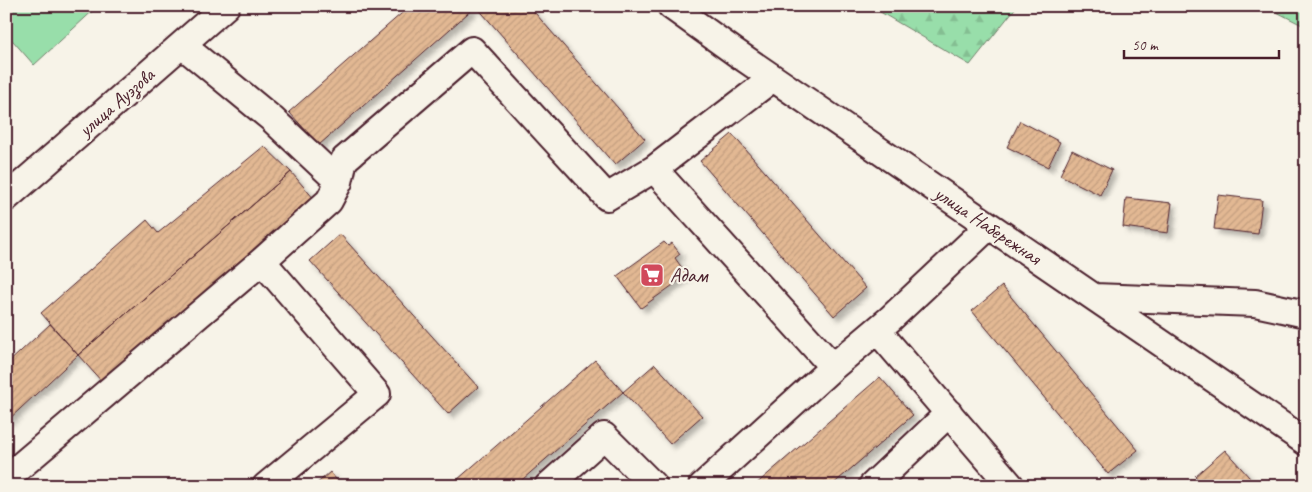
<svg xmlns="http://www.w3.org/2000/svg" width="1312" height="492" font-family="Caveat,sans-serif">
  <defs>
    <pattern id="forest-firs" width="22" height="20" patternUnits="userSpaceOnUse" patternTransform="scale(1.25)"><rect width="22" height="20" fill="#98deaa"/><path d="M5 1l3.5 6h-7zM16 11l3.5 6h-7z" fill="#84be92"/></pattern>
    <pattern id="building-hatch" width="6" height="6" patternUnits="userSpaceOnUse" patternTransform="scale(1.25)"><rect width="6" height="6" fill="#e2b893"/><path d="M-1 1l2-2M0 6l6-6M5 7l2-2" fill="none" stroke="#c39e7f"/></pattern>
    <filter id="shadow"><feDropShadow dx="4.5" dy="4.5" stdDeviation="2.5" flood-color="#0004"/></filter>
  </defs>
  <rect width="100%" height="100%" fill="#f7f3e8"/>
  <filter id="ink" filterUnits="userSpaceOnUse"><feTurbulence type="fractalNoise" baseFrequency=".02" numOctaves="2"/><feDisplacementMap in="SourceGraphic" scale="10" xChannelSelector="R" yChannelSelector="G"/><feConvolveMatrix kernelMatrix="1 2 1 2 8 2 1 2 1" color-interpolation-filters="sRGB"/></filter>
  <g filter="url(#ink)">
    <path fill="#98deaa" stroke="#717e6a" d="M6,6H98L34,65L6,33Z"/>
    <path fill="url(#forest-firs)" stroke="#717e6a" d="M870,6H1017L970,65Z
      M1265,6H1306V27Z"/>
    <path fill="url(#building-hatch)" stroke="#4a1f2b" filter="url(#shadow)" d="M410,6H476L319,145L289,112Z
      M476,6H529L645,139L615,165Z
      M1020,121L1060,142L1048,167L1007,147Z
      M732,134L866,288L834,316L700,161Z
      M264,146L291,172L78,355L41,313L147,220L158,233Z
      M1072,150L1112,170L1100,195L1060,175Z
      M291,172L315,200L103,383L78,355Z
      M1218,195L1262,200L1258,234L1214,229Z
      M1126,198L1172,203L1168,233L1123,227Z
      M340,234L478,387L448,414L310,261Z
      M664,242L668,246L672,243L680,254L675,258L687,275L641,308L617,276Z
      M1002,286L1138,450L1108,474L972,311Z
      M50,324L78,355L6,422V365Z
      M595,360L623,392L515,486H450Z
      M655,364L702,416L670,444L623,392Z
      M880,377L913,415L831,486H754Z
      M1225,450L1257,486H1204L1195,476Z
      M330,472L342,486H314Z"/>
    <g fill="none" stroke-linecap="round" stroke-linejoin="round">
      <g stroke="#4a1f2b" stroke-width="30">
        <path id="minor" d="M671,6L735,52L1306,442
          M182,45L272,119L339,182
          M773,78L654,169L833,367L890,319L989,226
          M6,198L226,6
          M1094,297L1255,303L1306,314
          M877,330L1011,486
          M10,475L262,261
          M266,486L377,394L262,261L329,201L339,182L344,160L472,50L607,197L654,169
          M548,486L604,436L654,486
          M702,486L833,367
          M872,486L949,413"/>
      </g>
      <use href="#minor" stroke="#f7f3e8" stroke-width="26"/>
    </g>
  </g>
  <defs>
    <g id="supermarket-square" transform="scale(1.25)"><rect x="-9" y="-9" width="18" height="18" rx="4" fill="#d1495b" stroke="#f7f3e8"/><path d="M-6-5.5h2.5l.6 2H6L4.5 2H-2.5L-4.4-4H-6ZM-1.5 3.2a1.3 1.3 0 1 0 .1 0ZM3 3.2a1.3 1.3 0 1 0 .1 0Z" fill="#fff"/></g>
  </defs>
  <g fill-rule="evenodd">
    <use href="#supermarket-square" x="652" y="275"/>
  </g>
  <g text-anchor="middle" stroke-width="4.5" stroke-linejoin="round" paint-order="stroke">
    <g font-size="20" fill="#4a1f2b" stroke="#f7f3e8">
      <text transform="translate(116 102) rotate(-41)" y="7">улица Ауэзова</text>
      <text transform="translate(988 225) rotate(34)" y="7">улица Набережная</text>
    </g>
    <g font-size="20" fill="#4a1f2b" stroke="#f7f3e8" text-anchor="start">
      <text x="670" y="282">Адам</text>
    </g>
  </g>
  <rect width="1312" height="492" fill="none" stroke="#f7f3e8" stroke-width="25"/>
  <rect x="12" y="12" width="1287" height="467" fill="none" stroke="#4a1f2b" stroke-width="2" filter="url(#ink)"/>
  <path d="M1124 50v8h155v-8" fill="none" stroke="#4a1f2b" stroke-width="2.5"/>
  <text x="1132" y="50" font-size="15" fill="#4a1f2b" stroke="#f7f3e8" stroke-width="4" paint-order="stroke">50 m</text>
</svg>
